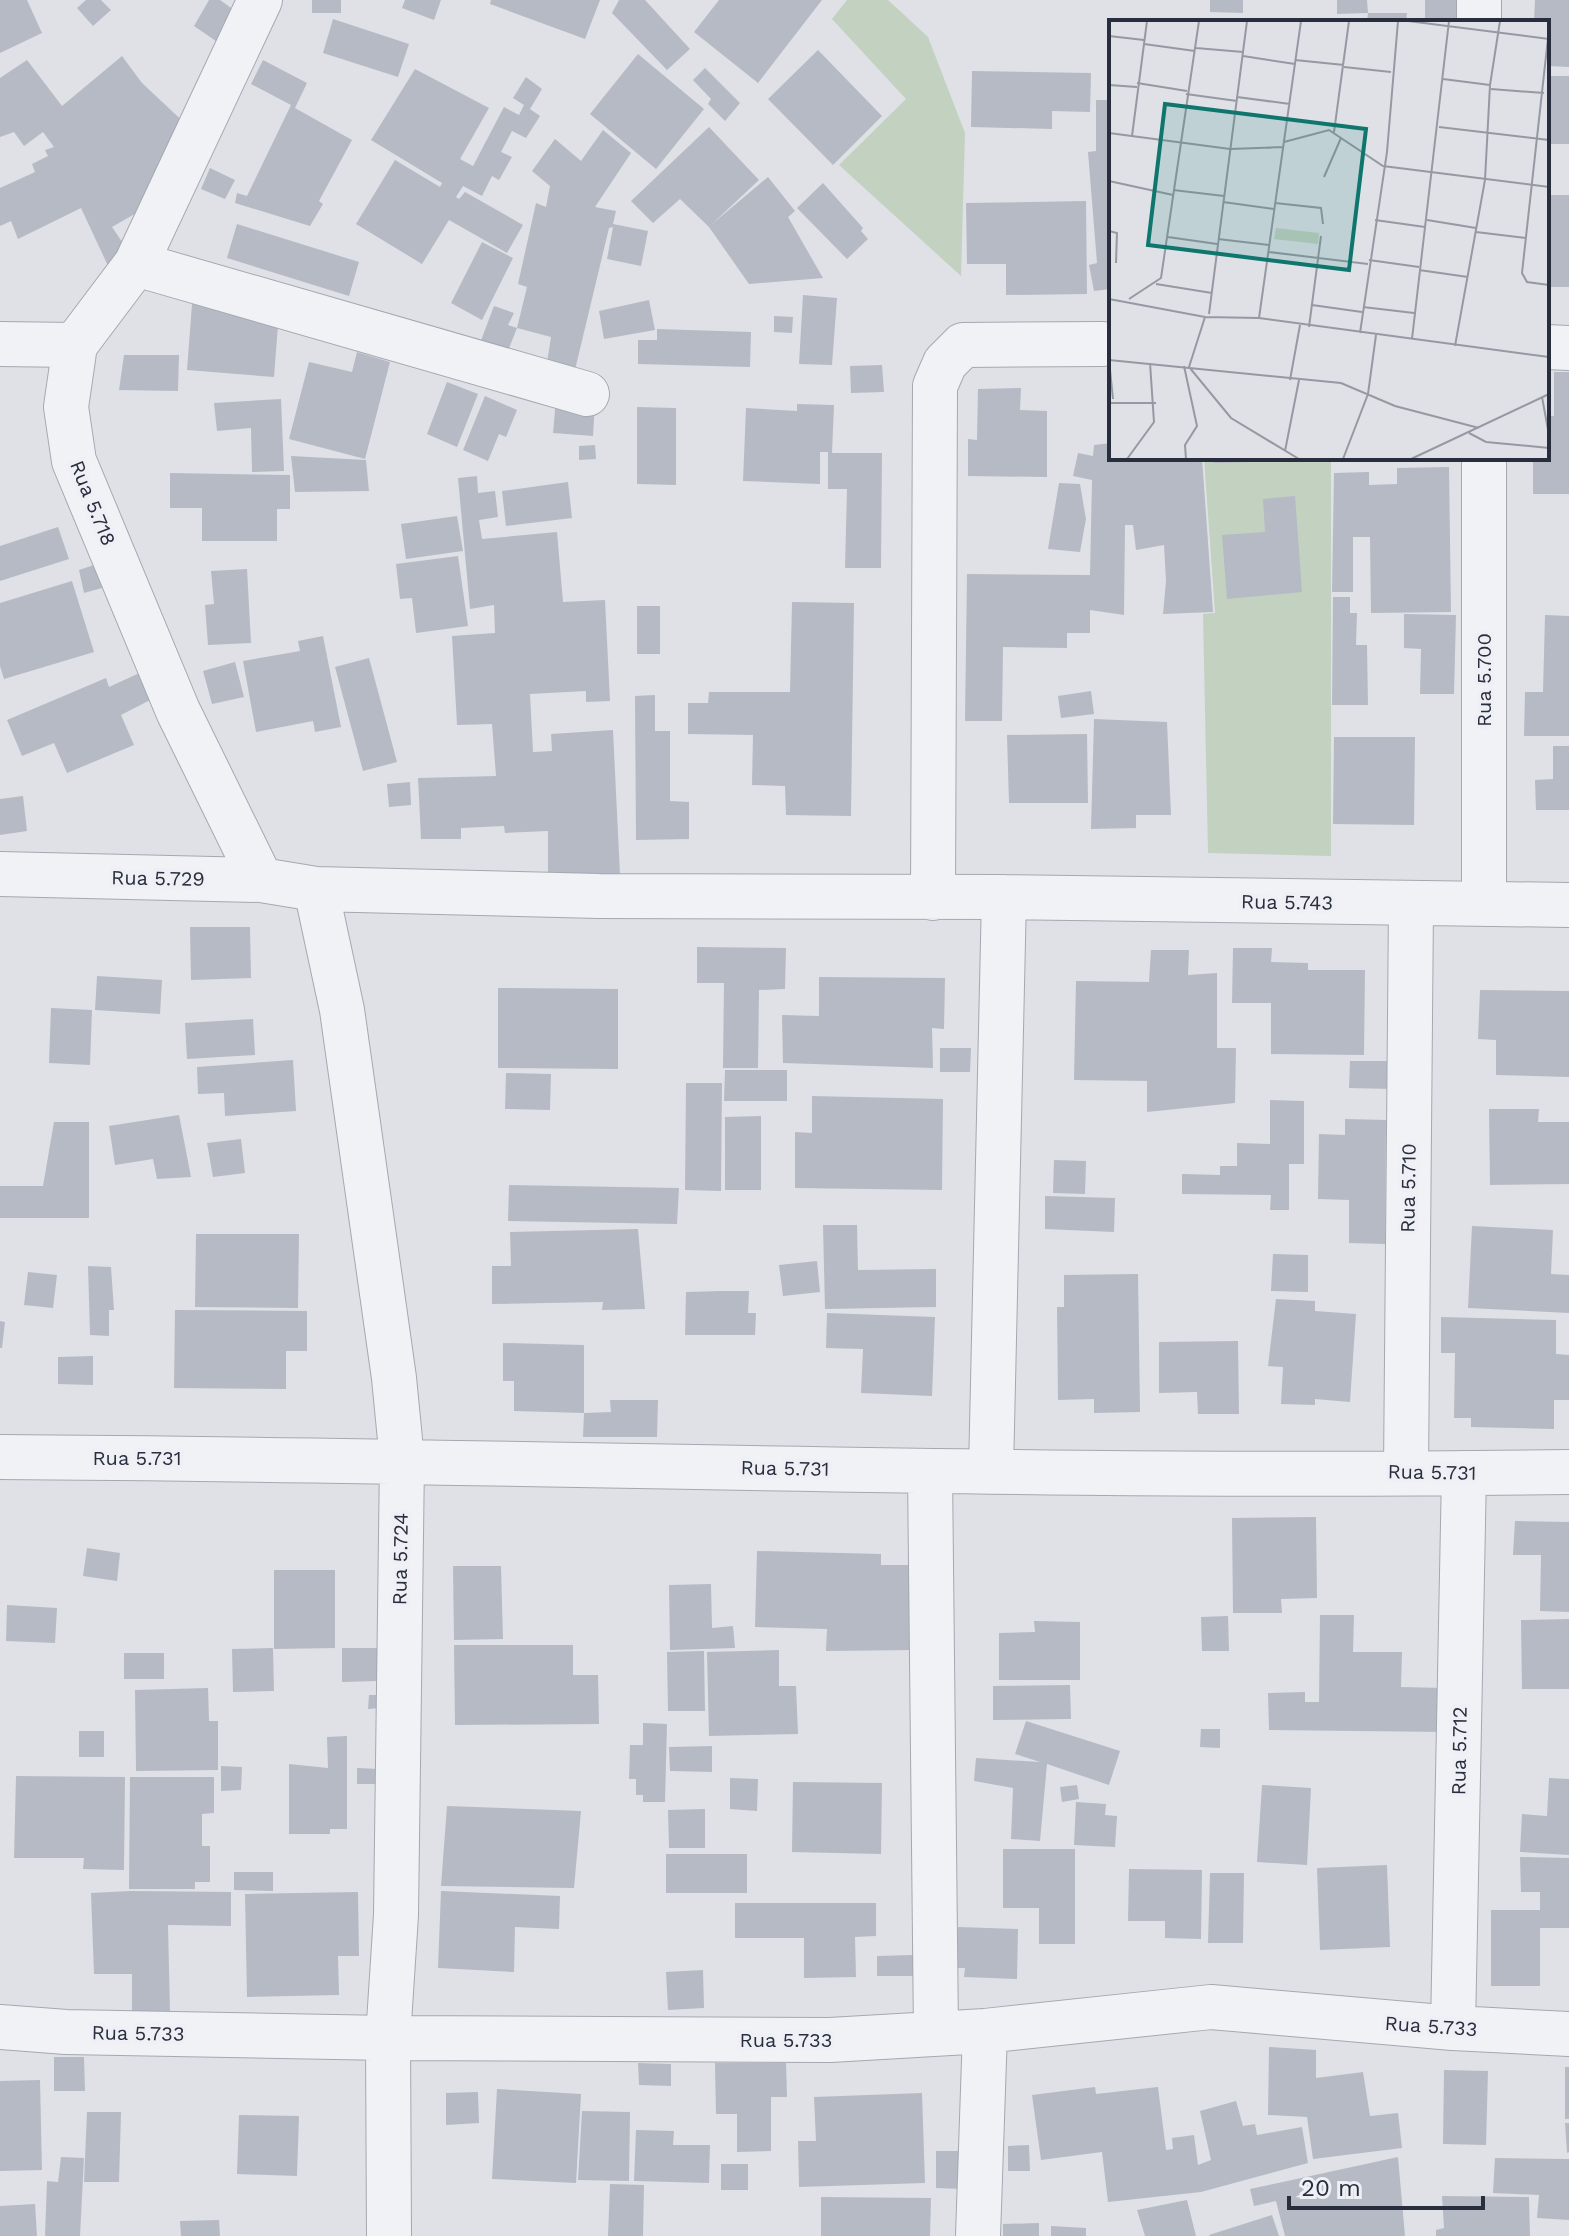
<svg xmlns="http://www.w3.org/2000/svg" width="1569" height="2236" font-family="'Work Sans',sans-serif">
  <rect width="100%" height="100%" fill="#dfe1e7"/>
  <path fill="#c2d1c0" d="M847,0H888L928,37L965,133L961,276L839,165L906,99L832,19Z
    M1204,458H1331V856L1208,853L1203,614L1215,613Z"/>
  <path fill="#b6bac4" d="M0,0H27L42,33L0,53Z
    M86,0H101L111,10L93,26L77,8Z
    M209,0H220L241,15L226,48L194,26Z
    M312,0H341V13H312Z
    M405,0H441L434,20L402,8Z
    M491,0H600L585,39L490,4Z
    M619,0H645L690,49L667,70L612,13Z
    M719,0H822L758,83L694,32Z
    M1210,0H1243V13L1210,12Z
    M1337,0H1367L1368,13L1337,14Z
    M1425,0H1456V21L1425,22Z
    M1535,0H1569V67L1547,66V22H1534Z
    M1368,13H1407L1406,22H1367Z
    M333,19L409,44L398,77L323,53Z
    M818,50L882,116L833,165L768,99Z
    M638,54L704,109L656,169L590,114Z
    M122,56L142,83L190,128L145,208L112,227L127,249L109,268L81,208L18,239L11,221L0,226V188L35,172L32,164L48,156L45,150L54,147L43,132L24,146L14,132L0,137V78L27,60L62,106Z
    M263,60L307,83L295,108L352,140L319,201L323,204L310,226L235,203L237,193L247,196L291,105L251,84Z
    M705,68L740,103L725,121L708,104L711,99L693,80Z
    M415,69L489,108L460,159L473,166L504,107L519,115L524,105L513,98L526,77L542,89L530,109L540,116L526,138L512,131L501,152L512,157L499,180L492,176L482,196L463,186L456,197L459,199L465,192L523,225L507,253L449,220L422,264L356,224L395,160L440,187L442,183L371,140Z
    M972,71L1091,73L1090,112L1052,111V129L971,127Z
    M1547,76H1569V144H1551Z
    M1096,100H1111V289L1094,291L1089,265L1097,263L1088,152L1096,151Z
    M709,127L759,180L712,224L768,177L795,211L788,217L823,278L749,284L709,227L680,199L653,223L631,201Z
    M603,130L631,153L595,207L616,211L613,224L648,231L641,266L607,259L613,227L609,228L574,374L546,369L551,337L517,328L504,361L477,351L494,306L514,313L508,325L517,328L527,287L518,284L536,203L546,207L550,186L532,171L555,139L581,161Z
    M210,168L235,180L225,199L201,189Z
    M823,183L863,228L861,231L868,239L847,259L797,208Z
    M1547,195H1569V287H1547Z
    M1086,201L1087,294L1006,295V264H967L966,203Z
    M237,224L359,262L349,296L227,258Z
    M482,242L513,258L482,320L451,303Z
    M803,295L837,298L832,365L799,364Z
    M649,300L655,330L604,339L599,311Z
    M192,304L279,312L274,377L187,370Z
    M774,316L793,317L792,333L774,332Z
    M657,329L751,332L750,367L638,364V340H657Z
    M357,352L390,362L365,459L289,439L309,362L352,372Z
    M124,355H179L178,391L119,390Z
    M882,365L884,392L851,393L850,366Z
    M1554,372H1569V494H1533V458H1547V416H1554Z
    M447,382L478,394L457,447L427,434Z
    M1021,388L1020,410L1047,411V477L968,476V439L977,440L978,389Z
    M485,396L517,410L506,437L499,434L488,461L463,450Z
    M281,399L284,471L252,472L251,428L217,431L214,403Z
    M556,399L595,402L593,436L553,433Z
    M797,404L834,405L832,453H882L881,568H845L847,489H828V452H820V484L743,481L746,408L797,411Z
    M637,407L676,408V485L637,484Z
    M1111,443V458H1202L1213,612L1163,614L1166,581L1164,545L1136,550L1133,525H1125L1124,615L1090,610V633H1067V648L1003,647L1002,721H965L967,574L1090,575L1092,480L1073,476L1078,453L1093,456L1094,445Z
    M595,445L596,459L579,460V446Z
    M291,456L366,460L369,491L295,492Z
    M1214,458H1249V462L1214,463Z
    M1449,467L1451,612L1371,613L1370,537H1353V592H1332L1334,473L1369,472V485L1397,484V468Z
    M170,473L290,475V509H277V541H202V508H170Z
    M477,476L478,493L495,491L498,517L479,520L482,539L557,532L563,602L605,600L610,701L586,702V691L530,694L533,752L552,751L551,734L613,730L620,875L548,874V831L505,833L504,826L461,828V839H421L418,778L496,776L492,724L457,725L452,636L495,633L494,605L470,609L458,478Z
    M568,482L572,518L506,526L502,491Z
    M1059,483L1080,484L1086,519L1080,552L1048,549Z
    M1295,496L1302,592L1227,599L1222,535L1265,532L1263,499Z
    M457,516L463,551L406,559L401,524Z
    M58,527L69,559L0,581V546Z
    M458,556L468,626L416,633L412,598L400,599L396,564Z
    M100,563L109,586L84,593L79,570Z
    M247,569L251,643L208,645L205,605L214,604L211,571Z
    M72,581L94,652L4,679L0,666V603Z
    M1333,597H1350V613H1357L1356,645H1367L1368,705H1332Z
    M792,602L854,603L851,816L786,815L785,786L752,785L753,735L688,734V703H708L709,692H790Z
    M637,606H660V654H637Z
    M1404,614L1456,615L1454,694H1420L1421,649L1404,648Z
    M1545,615L1569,616V736H1524L1525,692H1543Z
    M323,636L341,727L315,732L313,721L256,732L243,661L300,651L298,641Z
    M369,658L397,762L363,771L335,667Z
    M235,662L244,697L212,704L203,671Z
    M146,670L156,697L121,715L134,745L67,773L54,743L22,756L7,720L106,678L109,687Z
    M1091,691L1094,714L1061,718L1058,696Z
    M655,695V731H670V801L689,802V839L636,840L635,696Z
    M1094,719L1167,722L1171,815H1136V828L1091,829Z
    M1087,734L1088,803H1009L1007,735Z
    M1334,737H1415L1414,825L1333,824Z
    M1553,746H1569V810H1536L1535,780L1553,779Z
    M410,782L411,805L389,807L387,784Z
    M23,796L27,831L0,835V799Z
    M190,927H250L251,978L191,980Z
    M697,947L786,948L785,989L759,990L758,1068H723L724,983H697Z
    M1233,948H1272L1271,962L1308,963V970H1365L1364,1055L1271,1054V1003H1232Z
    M1151,950H1189L1188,975L1217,973V1048H1236L1235,1103L1147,1112V1081L1074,1080L1076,981L1149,982Z
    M97,976L162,980L160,1014L95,1010Z
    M819,977L945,978L944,1029L932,1028L933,1068L783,1063L782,1015L819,1016Z
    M498,988L618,989V1069L498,1068Z
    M1480,990L1569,991V1077L1496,1075V1040L1478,1039Z
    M51,1008L92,1010L90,1065L49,1063Z
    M253,1019L255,1055L187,1059L185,1023Z
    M940,1048H971L970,1072H940Z
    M293,1060L296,1111L225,1116L224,1093L198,1094L197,1067Z
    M1350,1061H1393V1089L1349,1088Z
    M725,1070H787V1101H724Z
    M506,1073L551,1074L550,1110L505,1109Z
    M686,1083H722L721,1191L685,1190Z
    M812,1096L943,1099L942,1190L795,1188V1132L812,1133Z
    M1270,1100L1304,1101V1164H1289V1210H1270L1271,1195L1182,1194V1174L1220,1175V1166H1237V1143L1270,1144Z
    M1489,1109H1539L1538,1122H1569V1184L1490,1185Z
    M179,1115L191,1177L157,1179L153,1159L115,1165L109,1126Z
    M761,1116V1190H725V1117Z
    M1345,1119L1386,1120L1385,1244L1349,1243V1200L1318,1199L1319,1134L1345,1135Z
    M54,1122H89V1218H0V1186H43Z
    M241,1139L245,1173L213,1177L207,1143Z
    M1054,1160L1086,1161L1085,1194L1053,1193Z
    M509,1185L679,1188L677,1224L508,1221Z
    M1045,1196L1115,1198L1114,1232L1045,1229Z
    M823,1225H857L858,1270L936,1269V1307L825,1309Z
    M1472,1226L1553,1230L1551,1274L1569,1275V1313L1468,1308Z
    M638,1229L645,1309L602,1310L603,1302L492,1304V1266H511L510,1232Z
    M196,1234H299L298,1308L195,1307Z
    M1273,1254L1308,1255V1292L1271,1291Z
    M817,1261L820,1292L783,1296L779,1265Z
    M88,1266L111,1267L114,1310H109V1336L90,1335Z
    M28,1272L57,1275L53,1308L24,1305Z
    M1138,1274L1140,1412L1094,1413V1399L1058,1400L1057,1307H1064V1275Z
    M722,1291H749L748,1313H756L755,1335H685L686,1292Z
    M1276,1299L1315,1301V1311L1356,1314L1350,1402L1315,1399V1405L1281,1404L1283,1367L1268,1366Z
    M175,1310L307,1311V1351H286V1389L174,1388Z
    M827,1313L935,1317L932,1396L861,1393L863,1349L826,1348Z
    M1441,1317L1556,1320V1354L1569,1355V1400H1554V1429L1471,1427V1418H1454L1455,1353H1441Z
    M0,1321L5,1322L2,1348H0Z
    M1238,1341L1239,1414H1198L1197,1392L1159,1393V1342Z
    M503,1343L584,1345V1413L514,1411V1381H503Z
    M93,1356V1385L58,1384V1357Z
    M610,1400H658L657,1437H583L584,1413L611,1412Z
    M1316,1517L1317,1598L1281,1599L1282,1613H1233L1232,1518Z
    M1515,1521L1569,1522V1612L1540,1611L1541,1555H1513Z
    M87,1548L120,1553L117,1581L83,1576Z
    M757,1551L881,1554V1565H915L913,1650L826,1651L827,1629L755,1627Z
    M453,1566H501L503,1639L454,1640Z
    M274,1570H335V1648L274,1649Z
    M711,1584L712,1628L733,1626L735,1648L670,1650L669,1585Z
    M7,1605L57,1608L55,1643L6,1641Z
    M1320,1615H1354L1353,1652H1402L1401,1687L1445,1688V1732L1269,1730L1268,1693L1305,1692V1702H1319Z
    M1228,1616L1229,1651H1202L1201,1617Z
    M1569,1619V1689H1522L1521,1620Z
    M1034,1621L1080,1622V1680H999V1633L1035,1632Z
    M454,1645H573V1675H598L599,1724L455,1725Z
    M273,1648L274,1691L233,1692L232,1649Z
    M342,1648H378V1681L342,1682Z
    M779,1650V1686H796L798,1734L709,1736L707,1652Z
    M704,1651L705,1711H668L667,1652Z
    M124,1653H164V1679H124Z
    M1070,1685L1071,1719L993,1720V1686Z
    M208,1688L209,1721H218V1770L136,1771L135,1690Z
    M369,1695H381V1708L368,1709Z
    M1026,1721L1120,1751L1109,1785L1047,1764L1040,1841L1011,1839L1013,1788L974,1781L976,1758L1040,1762L1015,1754Z
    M643,1723L667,1724L665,1802H643V1795H636V1779H629L630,1745H643Z
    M1201,1729H1220V1748L1200,1747Z
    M79,1731H104V1757H79Z
    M347,1736V1829H330V1834H289V1764L328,1768L327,1737Z
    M712,1746V1772L670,1771L669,1747Z
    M221,1766L242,1767L241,1790L221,1791Z
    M357,1768L379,1769L378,1784H357Z
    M16,1776L125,1777L124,1870L83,1869L84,1858H14Z
    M130,1777H214V1813L202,1814V1846H210V1882H195V1889H129Z
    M730,1778L758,1779L757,1811L730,1809Z
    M1549,1778L1569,1779V1855L1520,1852L1522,1814L1547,1816Z
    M793,1782L882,1783L881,1854L792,1852Z
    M1077,1785L1079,1799L1062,1802L1060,1787Z
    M1262,1785L1311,1788L1307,1865L1257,1862Z
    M1076,1802L1106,1804L1105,1815L1117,1816L1115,1847L1074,1845Z
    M447,1806L581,1811L574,1888L441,1886Z
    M705,1809V1848H669L668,1810Z
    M1003,1849H1075V1944H1039V1908H1003Z
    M666,1854H747V1893H666Z
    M1520,1857L1569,1858V1928H1540V1986H1491V1910H1540V1892H1521Z
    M1387,1865L1390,1947L1320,1950L1317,1868Z
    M1129,1869L1202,1870L1201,1939L1165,1938V1921H1128Z
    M234,1872H273V1891L234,1890Z
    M1210,1873H1244L1243,1943H1208Z
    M130,1891L231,1892V1926L168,1925L170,2012L132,2013V1974H94L91,1893Z
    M441,1891L560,1896L559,1929L515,1927L514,1972L438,1968Z
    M358,1892L359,1956H338L339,1995L247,1997L245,1894Z
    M735,1903H876V1936L855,1937L856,1977L804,1978V1938H735Z
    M958,1927L1018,1929L1017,1979L964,1977L965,1968H957Z
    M913,1955V1976H877V1956Z
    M703,1970L704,2008L668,2010L666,1972Z
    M1269,2047L1316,2050V2078L1363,2072L1370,2116L1398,2113L1402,2148L1313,2159L1307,2117L1268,2115Z
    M54,2057H84L85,2091H54Z
    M638,2063L671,2064V2086L639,2085Z
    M715,2063H786L787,2097H771V2151L737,2152V2114H716Z
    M1565,2067H1569V2119H1565Z
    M1444,2070L1488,2071L1486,2145L1443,2144Z
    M40,2080L42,2170L0,2171V2081Z
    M1095,2087L1096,2094L1158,2087L1166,2150L1173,2149L1172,2138L1194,2135L1198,2165L1211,2160L1200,2111L1236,2101L1243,2126L1255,2124L1257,2135L1302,2127L1308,2163L1201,2192L1108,2202L1102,2152L1041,2160L1032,2095Z
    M497,2089L581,2094L576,2183L492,2179Z
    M478,2092L479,2123L446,2125V2093Z
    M922,2093L925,2183L799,2187L798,2141H816L814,2097Z
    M582,2111L630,2112L629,2181L578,2180Z
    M87,2112H121L119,2182H84Z
    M239,2115L299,2116L297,2176L237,2174Z
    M1565,2123H1569V2152L1567,2153Z
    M636,2130L674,2131L673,2145H710L709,2183L634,2181Z
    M1029,2145L1030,2171H1008V2146Z
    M936,2151H962L963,2189L936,2188Z
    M61,2157L84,2158L80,2236H45L47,2181L58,2182Z
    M1398,2157L1405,2236H1285L1276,2201L1254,2206L1250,2189Z
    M1495,2158L1569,2159V2220L1537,2218L1539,2195L1493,2193Z
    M721,2164H748V2190H721Z
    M610,2184L644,2185L643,2236H608Z
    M1442,2196L1529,2197L1530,2236H1436V2230L1444,2228Z
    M821,2197L931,2198L930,2236H821Z
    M1187,2200L1196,2236H1145L1137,2210Z
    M35,2204L37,2236H0V2206Z
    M1272,2215L1279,2236H1209V2235Z
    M219,2220L220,2236H181L180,2221Z
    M1039,2223V2236H1003V2224Z
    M1051,2226L1086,2228V2236H1051Z"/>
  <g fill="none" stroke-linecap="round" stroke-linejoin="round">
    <g stroke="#a4a8b1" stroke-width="46">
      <path id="street" d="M260,0L136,264L75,345L66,407L74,461L178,711L261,880
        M1479,0V22
        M136,264L587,394
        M0,344L75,345
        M1547,347L1569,348
        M1484,458V903
        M0,874L261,880L316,889L599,896L1004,897L1569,905
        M316,889L342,1010L394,1378L402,1460L396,1915L388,2038L389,2236
        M933,898L935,386L945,363L963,345L1103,344
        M0,1457C523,1460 1046,1480 1569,1472
        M930,1471L936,2033
        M991,1471L1004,897
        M1406,1471L1411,905
        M0,2027L66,2032L388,2038L830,2040L985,2031L1211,2007L1453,2028L1569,2034
        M1453,2028L1464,1473
        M978,2236L985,2031"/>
    </g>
    <use href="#street" stroke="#f1f2f6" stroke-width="44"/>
  </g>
  <g text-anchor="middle" stroke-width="8" stroke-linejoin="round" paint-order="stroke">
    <g font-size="20" fill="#282e3d" stroke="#eef0f5">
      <text transform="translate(93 503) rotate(68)" y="7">Rua 5.718</text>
      <text transform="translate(1484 680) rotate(-90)" y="7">Rua 5.700</text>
      <text transform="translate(158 878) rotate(1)" y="7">Rua 5.729</text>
      <text transform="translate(1287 902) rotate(1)" y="7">Rua 5.743</text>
      <text transform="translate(1408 1188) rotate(-89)" y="7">Rua 5.710</text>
      <text x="137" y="1465">Rua 5.731</text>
      <text transform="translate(785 1468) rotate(1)" y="7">Rua 5.731</text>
      <text transform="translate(1432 1472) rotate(1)" y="7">Rua 5.731</text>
      <text transform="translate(400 1559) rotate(-89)" y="7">Rua 5.724</text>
      <text transform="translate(1459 1751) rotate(-89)" y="7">Rua 5.712</text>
      <text transform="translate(1431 2026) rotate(4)" y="7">Rua 5.733</text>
      <text transform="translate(138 2033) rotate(1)" y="7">Rua 5.733</text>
      <text x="786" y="2047">Rua 5.733</text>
    </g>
  </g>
  <g transform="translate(1109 20)">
    <rect width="440" height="440" fill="#dfe1e7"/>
    <path d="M167,208L210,213L209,224L165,219Z" fill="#c2d1c0"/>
    <path fill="none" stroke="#9699a3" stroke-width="2" d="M299,1L440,19M440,9L413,253L418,262L440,265M0,16L35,20M35,24L86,31M87,28L134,32M134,36L186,44M186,40L235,45M235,47L282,52M334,59L381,65M28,63L78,71M0,65L28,67M382,69L435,73M77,74L128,81M128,77L181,84M330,107L440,120M225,112L240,1M0,113L121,129L174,127M23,116L38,1M175,122L220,110L274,146L440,167M215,157L232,118M0,161L64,175M64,170L115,176M114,182L165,189M166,183L212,188L214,204M266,200L316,207M318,200L367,208M0,211L8,213L7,243M367,212L417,218M59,217L108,224M109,219L160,225M160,232L259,244M260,240L310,247M310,250L359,257M47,264L103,273M0,279L96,297L150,298L440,337M20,279L52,258L90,1M203,285L253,292M254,287L305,293M100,294L138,1M96,297L80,347L122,398L190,439M150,298L192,1M200,307L212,216M251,313L278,132L289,1M303,319L340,1M346,326L376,160L381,65L391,1M0,340L232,363L286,386L370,408M0,340L4,379M75,346L88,406L76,425L77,439M181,360L191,305M433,377L440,415M0,383H47M360,413L377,422L440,428M176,431L190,360M18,439L45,402L41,343M234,439L259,374L267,315M302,439L440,374"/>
    <path fill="#0f766e" fill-opacity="0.15" stroke="#0f766e" stroke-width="4" d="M56,84L257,109L240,250L39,225Z"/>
    <rect width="440" height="440" fill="none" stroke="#282e3d" stroke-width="4"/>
  </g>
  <path d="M1289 2196v12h194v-12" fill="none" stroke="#282e3d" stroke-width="4"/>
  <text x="1301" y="2196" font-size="24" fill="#282e3d" stroke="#eef0f5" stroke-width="6" paint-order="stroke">20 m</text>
</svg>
